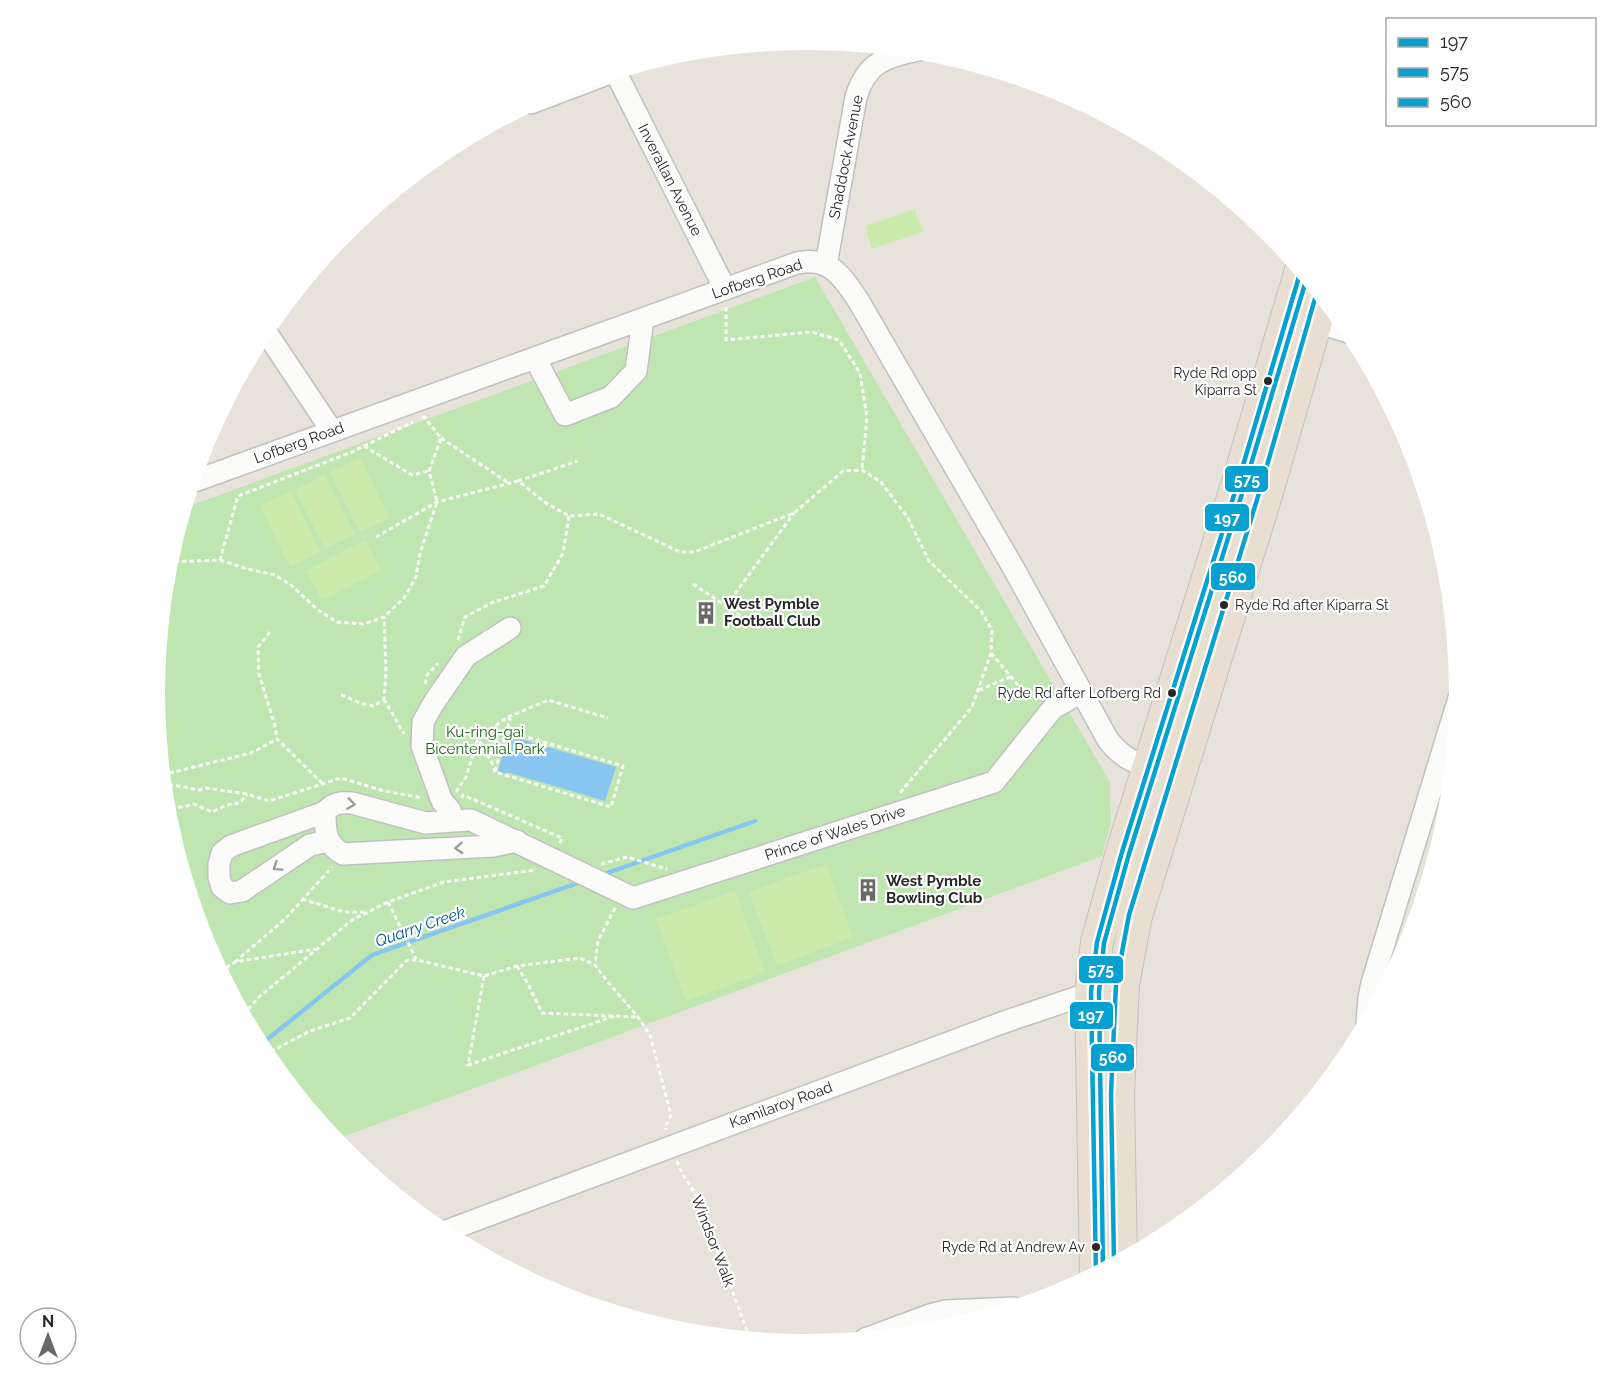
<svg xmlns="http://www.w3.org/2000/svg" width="1614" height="1384" font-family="Raleway,sans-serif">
  <rect width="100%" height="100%" fill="#e7e3db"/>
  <path fill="#bfe6b0" d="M815,277L1110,782L1111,822L1102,856L334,1140L264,1054L204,942L166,819L154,692L167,564L184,508Z"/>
  <path fill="#cbebac" d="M915,209L923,232L872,249L865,226Z
    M360,457L389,518L360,532L330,472Z
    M324,475L355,534L325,549L295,490Z
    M291,491L320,552L290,567L260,506Z
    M365,540L381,570L322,600L306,571Z
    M826,864L853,937L777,966L749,892Z
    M735,891L765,972L686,1001L656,919Z"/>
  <path fill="#86c6f1" d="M509,734L518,736L517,738L616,767L605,801L507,772L506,774L498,771Z"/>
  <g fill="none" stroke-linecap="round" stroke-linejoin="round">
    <path stroke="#86c6f1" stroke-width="4.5" d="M607,873L755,821
      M259,1046L372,955L578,883"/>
    <g stroke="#c2c1c2" stroke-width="24">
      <path id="minor" d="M615,71L725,289
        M531,103L615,71
        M826,265L856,97C867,62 885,57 918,50
        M1303,318L1352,333
        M264,329L332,431
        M535,358L565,415L611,397L636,371L643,319
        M192,482L797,263C829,256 842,276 858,300L1014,569L1108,740C1123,759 1136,764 1160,770
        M510,628L466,656L433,704L423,722L422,746L442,801L450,810L453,821L471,820L633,898L994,782L1053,708L1082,692
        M325,812L231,846L222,853L219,864V877L222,887L230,893L242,891L310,845L328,841
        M453,821L426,823L352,803C340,802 333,803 325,812C325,831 325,844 343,854L493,846L517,841
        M1367,1022L1369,998L1372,983L1459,698
        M441,1233L1007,1021L1102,989
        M865,1339L930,1315L946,1311L1014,1308"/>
    </g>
    <g stroke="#c3c1bf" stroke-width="34">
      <path id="highway" d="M1121,1261L1118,1094L1123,984L1136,916L1267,492L1323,297
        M1096,1275L1091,992L1097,942L1122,852L1239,479L1301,270"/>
    </g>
    <path stroke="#fbfbfa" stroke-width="3" stroke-dasharray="4.5 3" stroke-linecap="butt" d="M726,307V340L811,332L839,340L860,373L867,417L862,470
      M441,438L507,482
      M364,446L412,475L429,471
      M518,481L578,461
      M376,537L437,502L518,481L546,503L569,516L599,514L680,552H694L794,513L843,471L862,470L881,482L908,518L929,561L981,611L992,630L991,653L972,707L900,793
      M220,560L248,569L275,575L291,585L318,610L337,622L363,624L384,617L404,598L416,577L420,553L437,502L429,471L441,438L424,417L422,418
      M167,562L220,560L238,496L352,452L413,422
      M693,584L747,620
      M726,606L794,513
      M270,632L258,647L259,674L275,726L277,739L323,784
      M458,640L465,617L491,603L544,586L563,553L569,516
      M991,653L1017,684L1039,699
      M425,684L427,675L438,663
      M979,690L1010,677
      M341,695L363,704L374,706L384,699L386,673L384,617
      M384,699L404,734
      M507,731L623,766L611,807L495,772L494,767L478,738L508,717L548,700L608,718
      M495,771L510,719L508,717
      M162,775L251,753L277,739
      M164,792L169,786L173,785L199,790L206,788L247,794L269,801L341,778L384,791L423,798
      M456,792L466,777L478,738
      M462,798L463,795L562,838L560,843
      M165,802L171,807H182L194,804L212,812L227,805L240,803L247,794
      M601,864L627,857L667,869
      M302,899L344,912H364
      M388,902L416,959
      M615,908L598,941L595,965L607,981L638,1017L650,1035L671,1115L665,1127L666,1130
      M235,962L285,919L332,867
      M517,966L528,984L542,1013L638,1017
      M220,972L235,962L316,949
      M484,976L468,1065L615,1016
      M243,1015L259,997L352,920L388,902L444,882L536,870
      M264,1055L310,1031L350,1018L407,960H417L484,976L517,966L580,958L595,965
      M677,1161L682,1173L698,1198L750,1339"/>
    <use href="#minor" stroke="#fbfbfa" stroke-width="21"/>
    <use href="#highway" stroke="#e8ded1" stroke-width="32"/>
    <g stroke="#fff" stroke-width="9">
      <path id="bus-1" d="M1096,1274L1091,992L1097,942L1122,852L1239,479L1301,270"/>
    </g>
    <g stroke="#fff" stroke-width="9">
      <path id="bus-2" d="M1103,1270L1099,992L1104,943L1129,854L1246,481L1307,277"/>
    </g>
    <g stroke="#fff" stroke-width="9">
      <path id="bus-3" d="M1114,1261L1111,1094L1116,984L1129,915L1260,490L1316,295"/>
    </g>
    <use href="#bus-1" stroke="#06a0d1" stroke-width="4.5"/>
    <use href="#bus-2" stroke="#06a0d1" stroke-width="4.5"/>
    <use href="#bus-3" stroke="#06a0d1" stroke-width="4.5"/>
  </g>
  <defs><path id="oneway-chevron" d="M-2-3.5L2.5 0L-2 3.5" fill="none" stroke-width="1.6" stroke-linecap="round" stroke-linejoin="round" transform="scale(1.5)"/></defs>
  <g stroke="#9c9c9b">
    <use href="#oneway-chevron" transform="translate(351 804) rotate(8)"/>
    <use href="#oneway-chevron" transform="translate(459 848) rotate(177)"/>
    <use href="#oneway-chevron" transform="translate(277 867) rotate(146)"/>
  </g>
  <defs>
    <g id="building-bare" transform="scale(1.8)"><path d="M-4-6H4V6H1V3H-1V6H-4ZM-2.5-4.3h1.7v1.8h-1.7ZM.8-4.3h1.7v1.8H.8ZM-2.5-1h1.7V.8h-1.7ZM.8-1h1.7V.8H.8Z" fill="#6a6966" stroke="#fff" stroke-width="2.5" paint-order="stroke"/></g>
  </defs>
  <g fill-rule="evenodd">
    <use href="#building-bare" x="706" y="613"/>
    <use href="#building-bare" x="868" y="890"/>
  </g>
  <g fill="#272727" stroke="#fff" stroke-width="2">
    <circle cx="1268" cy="381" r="5"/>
    <circle cx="1224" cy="605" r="5"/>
    <circle cx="1172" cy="693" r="5"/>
    <circle cx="1096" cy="1247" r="5"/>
  </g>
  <g text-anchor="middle" stroke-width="4.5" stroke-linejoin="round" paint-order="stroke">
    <g font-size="14" fill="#272727" stroke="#fff" text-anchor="end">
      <text x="1257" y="378">Ryde Rd opp<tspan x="1257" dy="17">Kiparra St</tspan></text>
      <text x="1235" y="610" text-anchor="start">Ryde Rd after Kiparra St</text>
      <text x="1161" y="698">Ryde Rd after Lofberg Rd</text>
      <text x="1085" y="1252">Ryde Rd at Andrew Av</text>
    </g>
    <g font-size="15" fill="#272727" stroke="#fff">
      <text transform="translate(846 157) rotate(-79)" y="5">Shaddock Avenue</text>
      <text transform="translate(670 180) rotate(63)" y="5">Inverallan Avenue</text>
      <text transform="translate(757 279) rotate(-19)" y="5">Lofberg Road</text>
      <text transform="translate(299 443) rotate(-20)" y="5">Lofberg Road</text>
      <text transform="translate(835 833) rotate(-18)" y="5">Prince of Wales Drive</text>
      <text transform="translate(781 1105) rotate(-20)" y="5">Kamilaroy Road</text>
      <text transform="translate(713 1241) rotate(69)" y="5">Windsor Walk</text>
    </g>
    <g font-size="15" font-weight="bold" fill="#272727" stroke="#fff" text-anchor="start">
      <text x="724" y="609">West Pymble<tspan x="724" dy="17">Football Club</tspan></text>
      <text x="886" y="886">West Pymble<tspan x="886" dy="17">Bowling Club</tspan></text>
    </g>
    <g font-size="15" fill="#176912" stroke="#fff">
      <text x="485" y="737">Ku-ring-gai<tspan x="485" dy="17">Bicentennial Park</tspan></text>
    </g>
    <g font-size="16" font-style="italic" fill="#0053a1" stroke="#fff">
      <text transform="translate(420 926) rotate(-19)" y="6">Quarry Creek</text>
    </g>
  </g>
  <path d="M0 0H1614V1384H0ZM165 692a642 642 0 1 1 1284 0a642 642 0 1 1-1284 0Z" fill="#fff" fill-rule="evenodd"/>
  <g stroke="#fff" stroke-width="2">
    <rect x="1224" y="465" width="45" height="28" rx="6" fill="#06a0d1"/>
    <rect x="1204" y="503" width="46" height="29" rx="6" fill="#06a0d1"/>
    <rect x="1210" y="562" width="46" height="29" rx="6" fill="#06a0d1"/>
    <rect x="1078" y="955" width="46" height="29" rx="6" fill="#06a0d1"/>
    <rect x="1069" y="1001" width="45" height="29" rx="6" fill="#06a0d1"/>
    <rect x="1090" y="1043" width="45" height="29" rx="6" fill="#06a0d1"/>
  </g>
  <g font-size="16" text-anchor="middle" font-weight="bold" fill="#fff">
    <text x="1247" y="485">575</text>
    <text x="1227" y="524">197</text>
    <text x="1233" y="583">560</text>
    <text x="1101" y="975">575</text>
    <text x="1091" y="1021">197</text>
    <text x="1113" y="1063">560</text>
  </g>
  <rect x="1386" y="18" width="210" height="108" fill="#ffffff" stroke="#a9a9a9" stroke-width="1.5"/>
  <rect x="1398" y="38" width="30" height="9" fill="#06a0d1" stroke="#a9a9a9" stroke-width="1.5"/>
  <text x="1440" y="48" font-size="18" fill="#272727">197</text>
  <rect x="1398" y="68" width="30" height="9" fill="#06a0d1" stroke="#a9a9a9" stroke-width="1.5"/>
  <text x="1440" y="78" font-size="18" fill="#272727">575</text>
  <rect x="1398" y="98" width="30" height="9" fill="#06a0d1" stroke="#a9a9a9" stroke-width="1.5"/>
  <text x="1440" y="108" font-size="18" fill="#272727">560</text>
  <g transform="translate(48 1336)"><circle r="28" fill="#ffffff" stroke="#a9a9a9" stroke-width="1.5"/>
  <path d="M0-4.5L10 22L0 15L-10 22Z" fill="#6a6966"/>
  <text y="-9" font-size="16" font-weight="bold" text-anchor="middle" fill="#272727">N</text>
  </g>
</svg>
